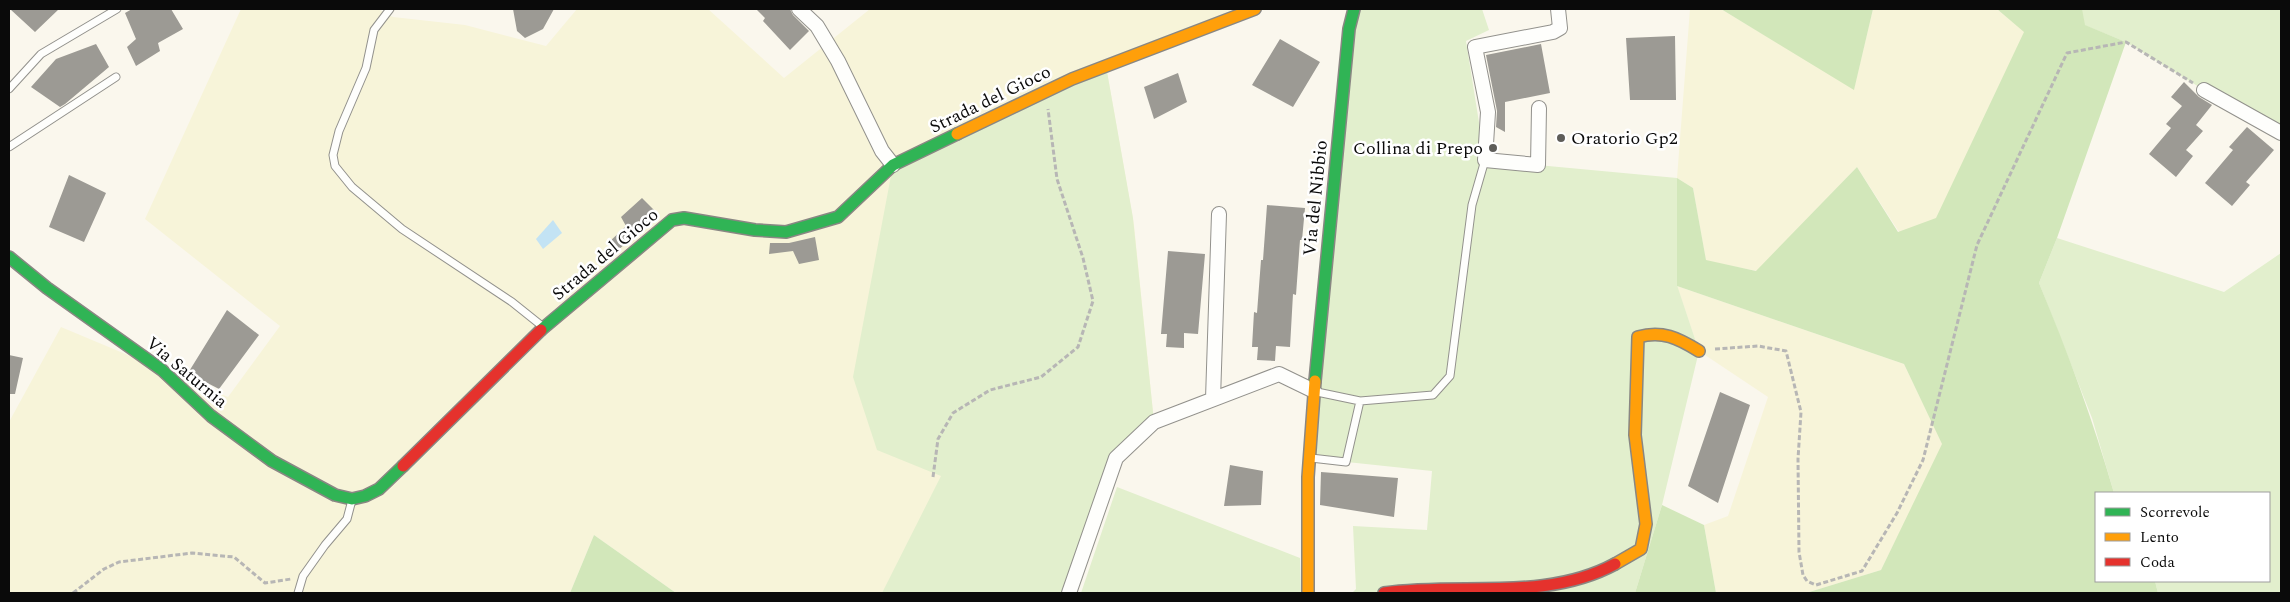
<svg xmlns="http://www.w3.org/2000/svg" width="2290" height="602" font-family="Spectral,serif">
  <rect width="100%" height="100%" fill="#faf7ed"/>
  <path fill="#f7f4d9" d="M241,9H378L393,17L465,25L546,46L577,9H708L784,78L870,9H1255L1106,66L1134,225L1154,422L1116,458L1069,593H676L594,535L570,593H9V422L61,327L228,397L280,326L145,219Z
    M1690,9H1721L1854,89L1873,9H1997L2025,32L1935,226L1899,232L1857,167L1757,271L1706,261L1693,188L1677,178Z
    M1677,286L1904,364L1943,445L1881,570L1806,593H1716L1704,525L1728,516L1768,397L1699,351Z"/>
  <path fill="#e2efcd" d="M1354,9H1482L1489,30L1466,41L1485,160L1677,178V285L1699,351L1662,505L1635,593H1352L1356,589L1353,526L1427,530L1432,471L1309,458Z
    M2078,9H2281V133L2204,90L2126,42L2084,25Z
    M1106,66L1133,218L1154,422L1116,458L1069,593H882L941,476L877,450L853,377L893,165Z
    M2057,238L2224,292L2281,253V593H2158L2155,581H2269V493H2114L2092,418L2039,283Z
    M1117,487L1300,558L1301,593H1081Z"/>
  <path fill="#d2e7ba" d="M1721,9H1873L1854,90Z
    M1997,9H2082L2085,25L2126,42L2057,238L2039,283C2068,353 2093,420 2114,493H2096V581H2155L2158,593H1806L1881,570L1942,444L1904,364L1677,286V178L1693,188L1706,260L1756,271L1857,167L1898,232L1936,218L2024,32Z
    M1662,505L1704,525L1716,593H1635Z
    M594,535L676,593H570Z"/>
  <path fill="#c3e3f4" d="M553,220L562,233L543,249L536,239Z"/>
  <path fill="#9c9a94" d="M10,9H59L35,32Z
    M132,9H171L183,29L158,43L160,51L136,66L127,47L136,39L125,13Z
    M513,9H554L543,29L525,38L517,31Z
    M756,9H790L793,15L809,31L790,50L763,21L765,18Z
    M1675,36L1676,100H1630L1626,38Z
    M1280,39L1320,62L1293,107L1252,85Z
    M96,44L109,67L65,104L60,107L31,87L56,59Z
    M1541,44L1550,93L1505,102V132L1496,127L1497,111L1486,55Z
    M1178,73L1187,102L1154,119L1144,87Z
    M2184,82L2199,97L2212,105L2196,125L2203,131L2186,150L2193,156L2176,177L2149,154L2171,128L2166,124L2182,106L2171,97Z
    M2247,127L2274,150L2246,182L2250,185L2232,206L2205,183L2233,150L2229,147Z
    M69,175L106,193L84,242L49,227Z
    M642,198L659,215L618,250L607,244L626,226L621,217Z
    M1267,205L1305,208L1302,240H1300L1296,295L1293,294L1290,347L1276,346L1275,361L1257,360L1258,347H1252L1254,312L1257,313L1261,260H1263Z
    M815,237L819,260L799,264L793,251L769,254L770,243H789Z
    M1168,251L1205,254L1198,334L1184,333V348L1166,347L1167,334H1161Z
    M227,310L259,335L219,389L188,373Z
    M9,355L23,358L15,394H9Z
    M1720,392L1750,405L1718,503L1688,486Z
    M1230,465L1263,471L1261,505L1224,506Z
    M1321,472L1398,478L1394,517L1320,505Z"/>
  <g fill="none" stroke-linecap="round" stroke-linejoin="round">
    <g stroke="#92918c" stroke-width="9">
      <path id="lane" d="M390,9L374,30L366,68L339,131L333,155L335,166L352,187L402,229L512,302L542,326
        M9,89L41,54L117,9
        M9,147L116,77
        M1317,392L1360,401L1433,395L1450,376L1472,205L1485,160
        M1311,458L1346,462L1360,401
        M298,593L303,576L325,545L347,519L352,500"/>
    </g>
    <g stroke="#92918c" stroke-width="16">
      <path id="street" d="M799,9L817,26L838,61L882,151L893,165
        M2204,90L2281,133
        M1539,108L1538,165L1485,160L1488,112L1475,47L1553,32L1560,28L1558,9
        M1213,399L1219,214
        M1069,593L1116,458L1154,422L1279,374L1314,391"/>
    </g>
    <g stroke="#898783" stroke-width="14">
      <path id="fast" d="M9,257L47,288L162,370L211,416L272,461L335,495L352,499L365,496L379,489L403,466
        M541,330L672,220L684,218L755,230L786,232L838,217L893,165L957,134
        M1315,381L1349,29L1354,9"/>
    </g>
    <g stroke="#898783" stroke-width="14">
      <path id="slow" d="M957,134L1072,79L1255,9
        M1615,564L1641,549L1646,524L1635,435L1638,337C1662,330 1678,338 1699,351
        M1308,593V477L1315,381"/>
    </g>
    <g stroke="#898783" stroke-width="14">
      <path id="jam" d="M403,466L541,330
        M1384,593C1461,582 1545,602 1615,564"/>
    </g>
    <path stroke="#b7b6b5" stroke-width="3" stroke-dasharray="5 2.5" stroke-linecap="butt" d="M1715,349L1758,346L1786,351L1801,412L1798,459L1799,552L1803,575L1807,581L1816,585L1862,571L1897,513L1923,460L1977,245L2067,53L2126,42L2193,83
      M933,477L938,439L953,413L990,390L1041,377L1078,347L1093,301L1083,258L1057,179L1048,109
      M73,593L104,569L119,562L192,553L234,557L265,583L291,579"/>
    <use href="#lane" stroke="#fefefc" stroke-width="7"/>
    <use href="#street" stroke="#fefefc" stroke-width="14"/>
    <use href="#fast" stroke="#30b455" stroke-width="11"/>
    <use href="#slow" stroke="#ff9f0a" stroke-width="11"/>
    <use href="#jam" stroke="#e5322d" stroke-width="11"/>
  </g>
  <g fill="#5e5d59" stroke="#fff" stroke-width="2">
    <circle cx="1561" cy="138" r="5"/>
    <circle cx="1493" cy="148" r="5"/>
  </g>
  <g text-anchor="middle" stroke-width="5" stroke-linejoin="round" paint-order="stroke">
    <g font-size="18" fill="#0a0a0a" stroke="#fff">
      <text transform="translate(990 99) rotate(-26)" y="6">Strada del Gioco</text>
      <text transform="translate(1315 198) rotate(-84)" y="6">Via del Nibbio</text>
      <text transform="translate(605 254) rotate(-40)" y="6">Strada del Gioco</text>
      <text transform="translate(187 372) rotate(40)" y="6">Via Saturnia</text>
    </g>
    <g font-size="18" fill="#0a0a0a" stroke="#fff" text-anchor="start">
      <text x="1571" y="144">Oratorio Gp2</text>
      <text x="1483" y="154" text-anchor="end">Collina di Prepo</text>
    </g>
  </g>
  <rect width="2290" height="602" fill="none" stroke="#0a0a0a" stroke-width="20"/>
  <rect x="2095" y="492" width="175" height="90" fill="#ffffff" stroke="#9d9d9d"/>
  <rect x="2105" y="508" width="25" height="8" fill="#30b455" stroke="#9d9d9d"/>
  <text x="2140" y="517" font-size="15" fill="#0a0a0a">Scorrevole</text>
  <rect x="2105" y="533" width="25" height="8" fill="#ff9f0a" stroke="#9d9d9d"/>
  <text x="2140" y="542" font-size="15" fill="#0a0a0a">Lento</text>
  <rect x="2105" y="558" width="25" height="8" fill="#e5322d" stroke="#9d9d9d"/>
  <text x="2140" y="567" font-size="15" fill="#0a0a0a">Coda</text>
</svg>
